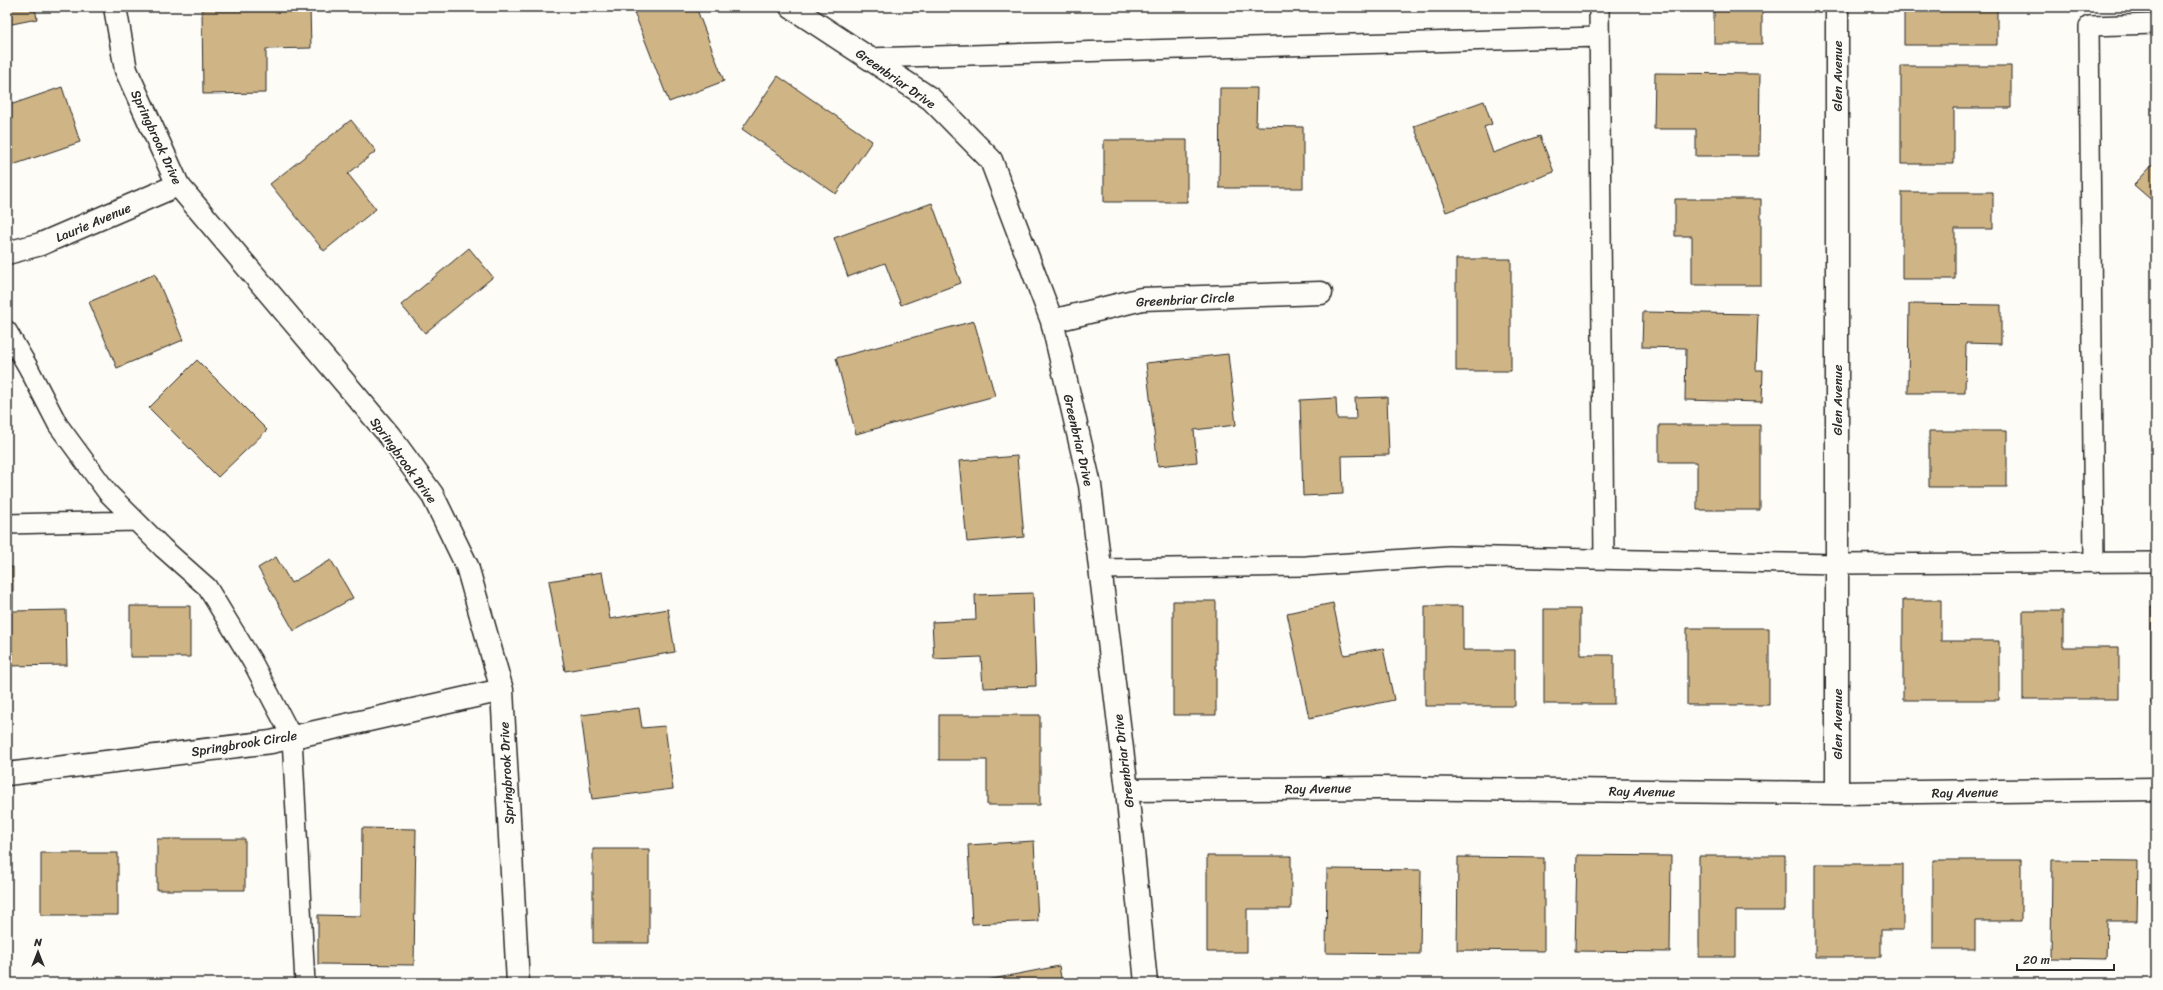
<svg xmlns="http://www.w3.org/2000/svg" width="2163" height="990" font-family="Sriracha,sans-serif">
  <rect width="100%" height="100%" fill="#fdfcf7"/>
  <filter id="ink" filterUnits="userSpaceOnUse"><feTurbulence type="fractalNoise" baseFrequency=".025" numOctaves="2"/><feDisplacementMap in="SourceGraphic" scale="8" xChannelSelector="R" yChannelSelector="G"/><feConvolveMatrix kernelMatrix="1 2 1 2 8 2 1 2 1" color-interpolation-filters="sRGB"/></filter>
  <g filter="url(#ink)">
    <path fill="#cfb485" stroke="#2b2b2b" d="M7,7H35L37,19L7,25Z
      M310,7L311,48L266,49V93L203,94L202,9Z
      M647,7H696L724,81L669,102L634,12Z
      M1668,7H1762V44H1714V9H1668Z
      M1904,7L1997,9V45H1904Z
      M1901,66H2011V108H1954V164H1901Z
      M1655,73L1760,74L1759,156H1696V129H1654Z
      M778,76L872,141L836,194L742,129Z
      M62,87L80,142L7,167V106Z
      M1220,88H1257L1256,126L1303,127V188H1219Z
      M1484,101L1492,124L1484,127L1493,153L1540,136L1554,172L1446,212L1414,126Z
      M351,120L376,151L348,174L376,209L324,251L270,184Z
      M1104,140H1187V202H1104Z
      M2156,161V204L2134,185Z
      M1902,192H1993V229H1955V279H1902Z
      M1675,199H1761V285H1692V236H1675Z
      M932,203L961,283L901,305L885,263L848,277L834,238Z
      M469,248L493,277L425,333L401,305Z
      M1456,259H1511V371H1456Z
      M155,274L183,340L117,368L89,302Z
      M1909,304L2001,305V344L1966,343L1965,393H1908Z
      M1643,312L1758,314L1756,370H1763L1762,402L1685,400L1686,348L1642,347Z
      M974,321L995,396L856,434L836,358Z
      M1228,354L1236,425L1194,430L1197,462L1158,466L1146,363Z
      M197,360L267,430L218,477L149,408Z
      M1387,397L1389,455L1342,456L1343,494L1303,496L1300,400L1336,398L1337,419H1356L1355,398Z
      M1659,425H1760V510H1697V462H1659Z
      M1929,431H2007V487H1929Z
      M1017,456L1024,537L967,542L959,461Z
      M276,557L291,583L331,560L353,598L294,631L258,568Z
      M7,567H13V611L66,610L67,665L7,666Z
      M602,572L610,619L668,609L675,652L565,671L549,581Z
      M1033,593L1036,686L983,688L981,657L934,659L932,622L976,620L975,595Z
      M1903,600H1941V641H1999V700H1903Z
      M1173,601H1216V715H1173Z
      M1333,603L1344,655L1383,648L1394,700L1309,718L1287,613Z
      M130,606H190V657H130Z
      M1425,606H1463V650H1515V706H1425Z
      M2151,607H2156V704H2151Z
      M1544,609H1580V655H1614V704H1544Z
      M2023,611H2063V647H2119V699H2023Z
      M1687,628H1769V705H1687Z
      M639,708L642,728L665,726L673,789L592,799L581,715Z
      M939,715H1040V805H987V760H939Z
      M362,828L416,829L414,965L318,964V915L361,916Z
      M157,839H245V890H157Z
      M1034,841L1038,921L972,924L968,845Z
      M593,849H649V943H593Z
      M41,853H118V915H41Z
      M1577,855L1671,856L1670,952L1575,951Z
      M1207,856H1291V909H1247V952H1207Z
      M1699,856H1785V911H1736V957H1699Z
      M1458,857L1544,858V951L1457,950Z
      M1933,860H2021V921H1975V949H1933Z
      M2052,860L2138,861L2137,921H2107L2106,959L2051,958Z
      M1815,864H1903V930H1881V957H1815Z
      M1327,869L1421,870L1420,954L1326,953Z
      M1059,966L1062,983H972Z"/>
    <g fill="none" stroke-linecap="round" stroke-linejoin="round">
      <g stroke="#2b2b2b" stroke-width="22">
        <path id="lane" d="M1599,7L1604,559
          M867,58L1598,37
          M7,331L28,367L58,425L108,493L136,521
          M7,524L136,521L163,548L207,587L252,661L292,737L305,983
          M2094,563L2089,26L2156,24
          M1100,569L1306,566L1449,556L1837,564L2156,562"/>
      </g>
      <g stroke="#2b2b2b" stroke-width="25">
        <path id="street" d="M115,7L126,70L178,185L389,435L432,494L467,566L502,690L518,983
          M791,7L931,99L991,160L1052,321L1090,485L1127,790L1146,983
          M1837,7V793
          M7,253L41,244L178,185
          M1052,321L1142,299L1321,293
          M7,774L271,742L502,690
          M1127,790L1380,788L1837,793L2156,789"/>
      </g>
      <use href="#lane" stroke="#fdfcf7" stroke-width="19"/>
      <use href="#street" stroke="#fdfcf7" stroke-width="22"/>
    </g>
  </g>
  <g text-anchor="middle" stroke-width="4" stroke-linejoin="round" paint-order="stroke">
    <g font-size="13" fill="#2b2b2b" stroke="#fdfcf7">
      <text transform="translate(1837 76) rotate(-90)" y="5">Glen Avenue</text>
      <text transform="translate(896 78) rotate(35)" y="5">Greenbriar Drive</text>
      <text transform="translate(157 137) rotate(65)" y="5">Springbrook Drive</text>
      <text transform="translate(93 222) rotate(-23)" y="5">Laurie Avenue</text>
      <text transform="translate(1185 299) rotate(-3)" y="5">Greenbriar Circle</text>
      <text transform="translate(1837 400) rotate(-90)" y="5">Glen Avenue</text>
      <text transform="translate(1079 440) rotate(77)" y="5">Greenbriar Drive</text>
      <text transform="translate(404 460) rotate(54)" y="5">Springbrook Drive</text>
      <text transform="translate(1837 724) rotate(-90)" y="5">Glen Avenue</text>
      <text transform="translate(244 743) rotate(-9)" y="5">Springbrook Circle</text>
      <text transform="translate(1123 761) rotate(-97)" y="5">Greenbriar Drive</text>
      <text transform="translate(506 773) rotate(-93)" y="5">Springbrook Drive</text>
      <text transform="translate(1318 788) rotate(-1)" y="5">Ray Avenue</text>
      <text transform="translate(1642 791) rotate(1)" y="5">Ray Avenue</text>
      <text transform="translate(1965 792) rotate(-1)" y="5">Ray Avenue</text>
    </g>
  </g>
  <rect width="2163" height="990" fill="none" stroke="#fdfcf7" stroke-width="24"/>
  <rect x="12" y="12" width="2139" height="966" fill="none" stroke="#2b2b2b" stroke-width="1.5" filter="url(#ink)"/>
  <g transform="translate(38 952)" stroke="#fdfcf7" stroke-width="3" paint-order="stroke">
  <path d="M0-3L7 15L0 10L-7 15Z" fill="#2b2b2b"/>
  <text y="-6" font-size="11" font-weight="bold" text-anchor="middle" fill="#2b2b2b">N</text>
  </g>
  <path d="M2017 964v6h97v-6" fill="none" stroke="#2b2b2b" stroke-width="2"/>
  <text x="2023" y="964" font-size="12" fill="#2b2b2b" stroke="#fdfcf7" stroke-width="3" paint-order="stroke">20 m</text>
</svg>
